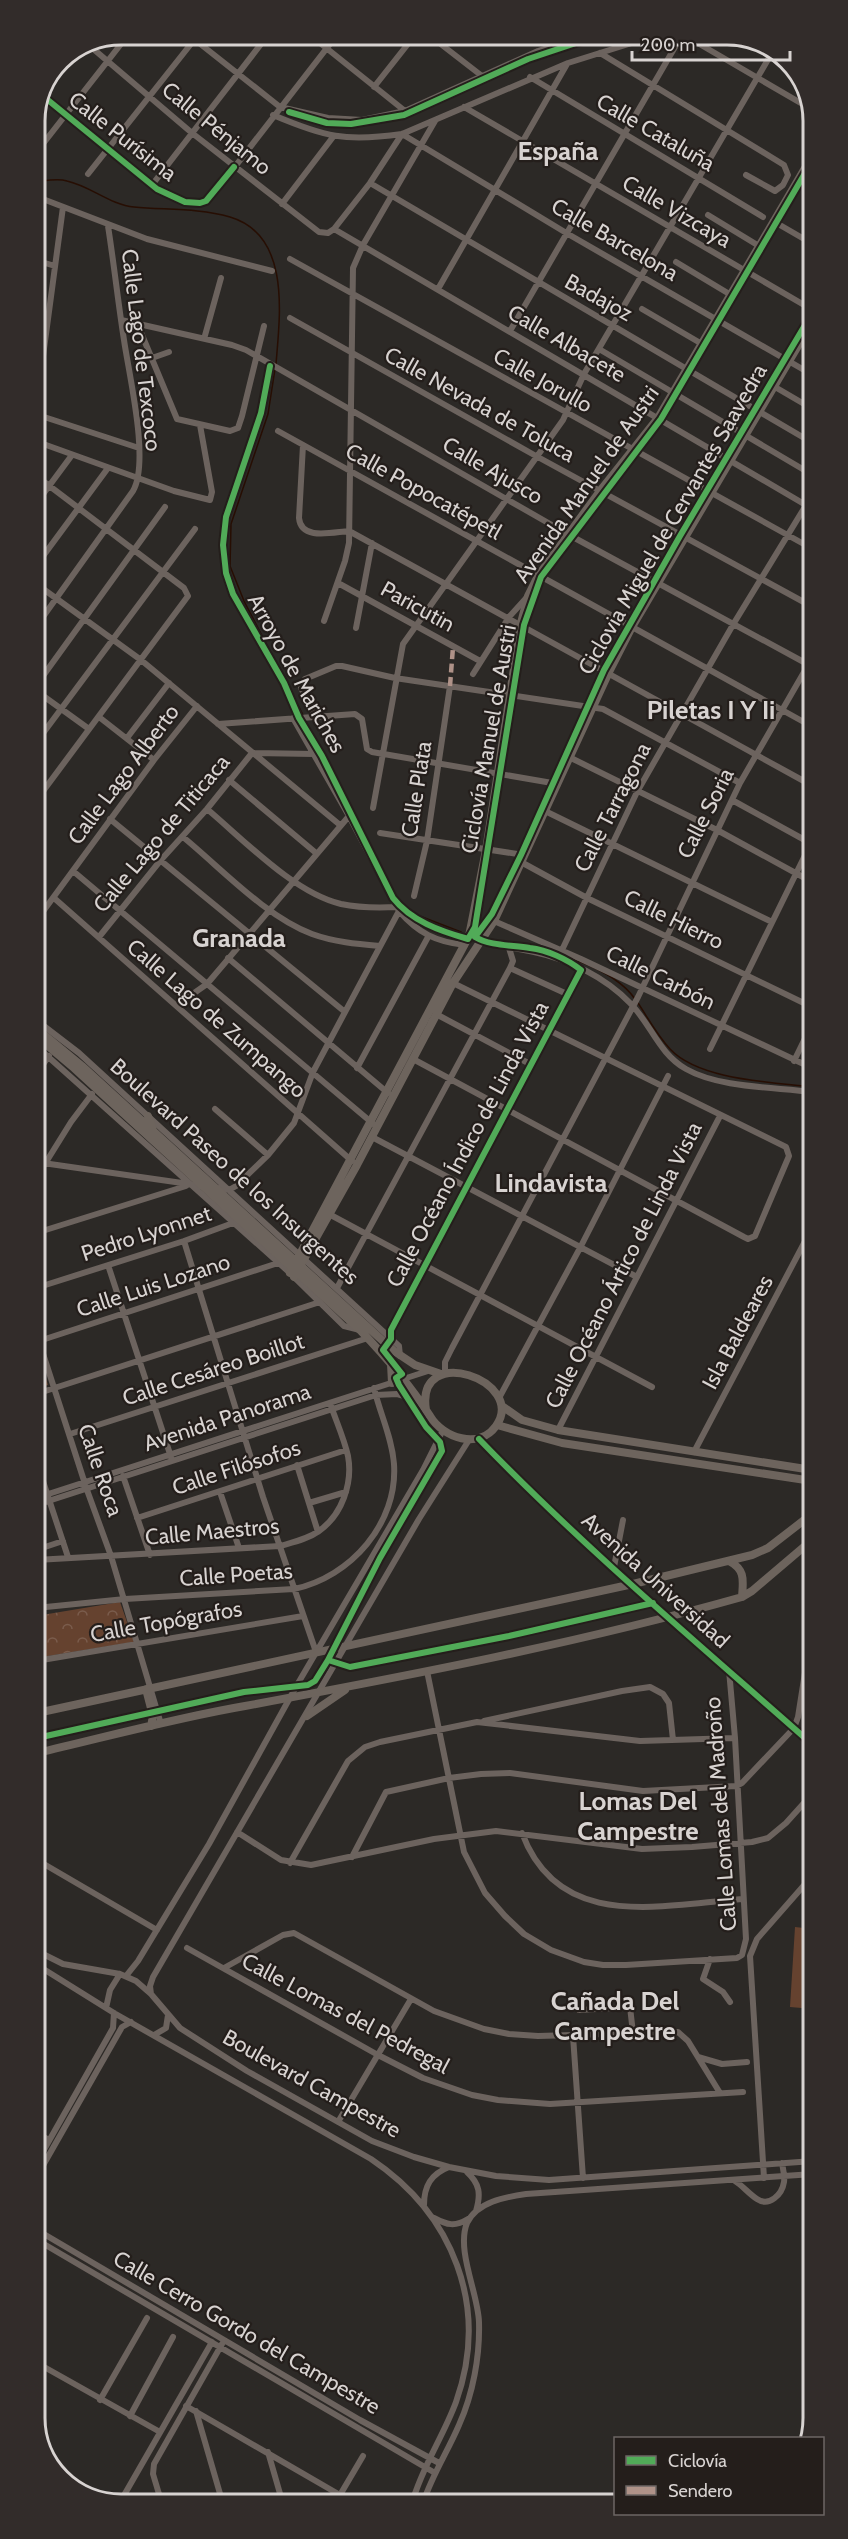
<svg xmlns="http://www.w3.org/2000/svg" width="848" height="2539" font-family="Cabin,sans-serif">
  <defs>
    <pattern id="park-crowns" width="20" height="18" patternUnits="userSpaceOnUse" patternTransform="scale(1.5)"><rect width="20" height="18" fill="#65422f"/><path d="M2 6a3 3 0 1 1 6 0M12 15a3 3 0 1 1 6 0" fill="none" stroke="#7a5c4c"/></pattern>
  </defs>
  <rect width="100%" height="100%" fill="#2c2926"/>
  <path fill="#65422f" d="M40,1358L48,1385L36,1388V1359Z
    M795,1927L813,1929V2009L790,2007Z"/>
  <path fill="url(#park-crowns)" d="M120,1602L134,1642L36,1658V1616Z"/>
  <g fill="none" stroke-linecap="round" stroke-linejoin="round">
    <path stroke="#270e03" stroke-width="1.5" d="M35,182C45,181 57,178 67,181C90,186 111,205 134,207C166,210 199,208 230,217C291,235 280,315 276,364
      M275,369L268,414L231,524L230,566L244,601L303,715
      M305,720L378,865
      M397,902L417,915L461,932
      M490,939L497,942
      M513,945C550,949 613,967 635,999
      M638,1003C648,1018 657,1035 670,1049C699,1080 771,1082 812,1087"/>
    <path stroke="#6c635e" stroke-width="6" d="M184,35L194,39L280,107L328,118L362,120L405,111L538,51L586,35
      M310,35L405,111
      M429,35L482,76
      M684,35L811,109
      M91,47L192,133L319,232L328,233L334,229L370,183L402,134L568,234L811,374
      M600,53L784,165L788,175L783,185L775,191L746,175
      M530,77L763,217
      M374,87L415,35
      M43,96L157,189L185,202L203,203L213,195L337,35
      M464,107L811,309
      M273,115C325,137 345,142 402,134L568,63L635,42L682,35
      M35,154L128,35
      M88,174L198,35
      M370,183L811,442
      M152,185L268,35
      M35,196L147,239L272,271
      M282,204L333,137
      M708,215L759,246
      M773,221L811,243
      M334,229L811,508
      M290,259L811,548
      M35,260L55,266
      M676,262L731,295
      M438,289L567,64
      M642,309L702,344
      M290,318L536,456L811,606
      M121,320L232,345L246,350L571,536L811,666
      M35,321L46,325
      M137,323L177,419L230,431L238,428L242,416L264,326
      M510,331L682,35
      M204,339L221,278
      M599,349L811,474
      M152,358L169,352
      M775,387L811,408
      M35,414L139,448
      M35,416L63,207
      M278,431L811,726
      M35,441L174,491L210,500L212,492L200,425
      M303,445L299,518C301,541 333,532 349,531L811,785
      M35,475L184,588L188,596L35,802
      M35,505L72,455
      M35,567L108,468
      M35,583L141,660L340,825
      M338,583L480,661
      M324,621L345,561L349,543L353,268L363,245L435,121
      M35,628L133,491C150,462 129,375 124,340C118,302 114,264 108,226
      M356,628L372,543
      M473,674L509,617L528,596
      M35,687L165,507
      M35,690L89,729
      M315,716L301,688L305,679L336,666H342L395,678L603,709L740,783
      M99,717L154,760
      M293,718L349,816L399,911C418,933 436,942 465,945
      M218,724L355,714L362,719L367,749L372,752L558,784
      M127,738L169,683
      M35,744L195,529
      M252,753L314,754
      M571,758L717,830L812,882
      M229,780L316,853
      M732,800L812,844
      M373,808L403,644L563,420L584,374L773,51
      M207,809C244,840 294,893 341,904C360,908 378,908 397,907
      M545,811L772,922
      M110,819L345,1012
      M380,833L524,855
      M183,837C222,869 265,916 312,934C334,942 357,944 380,946
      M521,862L587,898L812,1007
      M73,871L377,1127
      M414,896L427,841L450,686
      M54,898L352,1161
      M36,903L44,910
      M36,921L154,760L197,706
      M494,921L581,959L812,1068
      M99,937L160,861L207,809L252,753
      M480,940C498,946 516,948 534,952C568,959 605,977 630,1003C651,1024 659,1054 686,1069C719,1088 774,1087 812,1092
      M562,950L637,792L734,623L811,497
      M228,958L388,1093
      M510,968L567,994
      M177,1005L207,984L349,816
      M436,1014L530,1064
      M36,1020L79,1053L399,1346L400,1356
      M36,1046L290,1273L344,1326L360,1330
      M710,1049L812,841
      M413,1059L744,1237L748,1239L755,1236L789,1156L786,1147L453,983
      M794,1061L812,1024
      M357,1068L428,937
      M36,1074L49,1056
      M215,1109L268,1155
      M372,1137L637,1277
      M36,1162L203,1186
      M36,1173L43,1167L71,1122L92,1094
      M216,1188L229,1190L236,1186L268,1155L294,1123L313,1072L399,911
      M327,1213L652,1387
      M36,1233L186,1186
      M184,1241L263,1497L316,1652
      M108,1265L171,1457
      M36,1288L184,1241L233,1223
      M337,1288L510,968L513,961L509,948
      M36,1332L87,1490L111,1556L161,1724
      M387,1335L581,970
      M39,1341L278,1263
      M445,1373V1362L452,1348L638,997L740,783L811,660
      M36,1394L320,1302
      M499,1398L580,1248L668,1076
      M558,1430L720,1116
      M70,1434L368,1338
      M479,1439C583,1547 700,1645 813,1745
      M694,1452L812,1228
      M36,1460L68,1557
      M297,1465L318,1532
      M123,1476L150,1555
      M220,1492L239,1548
      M36,1498L428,1371
      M309,1503L346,1492
      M36,1505L376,1395L397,1394L419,1400
      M137,1518L346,1450
      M36,1550L63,1541
      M36,1560L280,1546C294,1542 308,1539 319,1531C342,1515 353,1483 348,1456C344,1438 336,1421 330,1403
      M614,1567L623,1520
      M36,1608L125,1599L294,1589C351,1577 398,1523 394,1464C392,1437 380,1414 374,1388
      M36,1661L303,1616
      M427,1671L464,1852L485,1893L505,1916L524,1934L551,1950L584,1962L603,1965H626L737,1958L742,1955L746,1939L735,1738L729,1670
      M484,1721L622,1691L650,1687L663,1694L669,1703L673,1740
      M237,1832L281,1860L311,1865L434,1839L496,1831L642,1849L692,1847L752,1842L768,1838L786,1823L813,1793
      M522,1833C559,1932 660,1905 743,1899
      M352,1857L386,1792L449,1778L481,1774L510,1773L643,1791L736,1786L742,1783L794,1728L798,1717L813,1622
      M37,1860L157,1930
      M290,1863L348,1761L365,1747L380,1742L477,1722L640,1741L735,1738
      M187,1948L378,2055L423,2078L472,2095L498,2100L550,2104L743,2092
      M37,1951L63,1964L120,1974L136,1981L151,1994L180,2028L247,2071L372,2141L414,2157L449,2167L496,2176L549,2180L813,2161
      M710,1959L703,1979L723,1992L730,2002
      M37,1965L114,2013L371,2159C453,2214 490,2306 456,2402C443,2437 422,2467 412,2503
      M224,1968L283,1935L294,1933L434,2011L484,2029L509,2034L538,2036L678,2032L688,2041L720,2093
      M126,1976L138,1961L209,1844L297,1685L423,1470L443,1430
      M151,1994L150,1986L153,1977L419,1519L469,1440
      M106,2008L110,1990L120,1974
      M579,2010L630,2007L633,2033
      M154,2035L166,2028L168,2015
      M573,2036L583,2178
      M698,2057L722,2064L747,2062
      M338,2122L411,1999
      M37,2133L49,2140
      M37,2162L113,2028L114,2013
      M467,2172C480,2184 481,2194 476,2211
      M37,2176L122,2027L131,2022
      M764,2178L750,1956L757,1939L813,1875
      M735,2181C743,2186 749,2194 757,2199C769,2207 782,2195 784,2182C785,2176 783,2169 782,2163
      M424,2205C424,2186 431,2174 449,2167
      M434,2218C447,2225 455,2227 468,2219
      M37,2230L360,2420L439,2463
      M37,2240L435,2473
      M37,2363L160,2432
      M100,2400L147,2318
      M186,2406L340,2495
      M196,2411L223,2504
      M130,2416L173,2337
      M268,2452L283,2504
      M342,2503L340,2495L363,2456
      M423,2503C432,2475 448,2451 459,2425C473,2394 480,2356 479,2322C478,2293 456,2250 467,2223C477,2202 505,2197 526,2194L813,2174
      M119,2504L212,2342
      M162,2504L153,2474L154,2464L222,2344"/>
    <path stroke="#6d645d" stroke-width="8" d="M36,1028L82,1066L394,1351L415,1365L441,1374
      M36,1036L74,1068L360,1330C386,1357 410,1385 430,1416C443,1438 479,1450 496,1426C528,1381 415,1341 426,1410
      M148,1116L153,1130
      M290,1273L469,936L486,850L521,623L528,596L538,576L600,491L658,418L811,158
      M294,1277L357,1165L453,983L494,921L609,672L632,627L811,324
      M391,1364L392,1383
      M502,1406L522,1420L558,1430L812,1470
      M497,1425L562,1443L812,1481
      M729,1561C746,1570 743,1581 742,1597
      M146,1689L153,1716L151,1726
      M37,1713L633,1584L752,1555L768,1548L812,1514
      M307,1716L345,1690
      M37,1753C106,1737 175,1718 245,1706C412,1675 579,1643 742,1597L752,1591L812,1540"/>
    <path stroke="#af9288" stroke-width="4.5" stroke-dasharray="9 4.5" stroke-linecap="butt" d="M450,686L453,647"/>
    <g stroke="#241e1b" stroke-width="10">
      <path id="cycleway" d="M43,96L157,189L185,202L200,203L206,201L234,167
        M289,112L327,123L351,124L404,115L528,59L600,35
        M270,366L261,413L226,517L223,545L226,573L233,594L284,683L299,718L322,756L393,898C411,921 440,931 468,939L475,927L524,625L541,577L661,419L811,163
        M479,1439C583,1547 700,1645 813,1745
        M328,1660L380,1558L442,1451L440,1442L426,1427L399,1385L396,1378L402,1374L383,1350L391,1339V1330L581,970C567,959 547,950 530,948C512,945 490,946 475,937L492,914L521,855L604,670L680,536L811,315
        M37,1738L244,1692L308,1685L315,1681L328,1660L350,1667L509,1636L653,1603"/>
    </g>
    <use href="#cycleway" stroke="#51ab58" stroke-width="6"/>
  </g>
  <g text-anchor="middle" stroke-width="4.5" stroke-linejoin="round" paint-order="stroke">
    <g font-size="22" fill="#d8d3d1" stroke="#241e1b">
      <text transform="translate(217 128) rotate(39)" y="8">Calle Pénjamo</text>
      <text transform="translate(656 132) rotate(30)" y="8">Calle Cataluña</text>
      <text transform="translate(123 136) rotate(38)" y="8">Calle Purísima</text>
      <text transform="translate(677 211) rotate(30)" y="8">Calle Vizcaya</text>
      <text transform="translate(615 239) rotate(30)" y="8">Calle Barcelona</text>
      <text transform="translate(599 297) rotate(29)" y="8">Badajoz</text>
      <text transform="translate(567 343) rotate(30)" y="8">Calle Albacete</text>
      <text transform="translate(142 350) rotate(83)" y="8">Calle Lago de Texcoco</text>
      <text transform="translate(543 380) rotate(29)" y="8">Calle Jorullo</text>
      <text transform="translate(480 404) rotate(29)" y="8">Calle Nevada de Toluca</text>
      <text transform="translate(493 470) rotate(30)" y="8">Calle Ajusco</text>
      <text transform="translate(586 484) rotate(-55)" y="8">Avenida Manuel de Austri</text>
      <text transform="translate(424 491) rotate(29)" y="8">Calle Popocatépetl</text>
      <text transform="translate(672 519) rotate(-60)" y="8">Ciclovia Miguel de Cervantes Saavedra</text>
      <text transform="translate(418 606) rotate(29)" y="8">Paricutin</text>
      <text transform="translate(297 673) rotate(61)" y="8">Arroyo de Mariches</text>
      <text transform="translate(488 739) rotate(-80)" y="8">Ciclovía Manuel de Austri</text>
      <text transform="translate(123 774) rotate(-53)" y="8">Calle Lago Alberto</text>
      <text transform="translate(416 789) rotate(-81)" y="8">Calle Plata</text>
      <text transform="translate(612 807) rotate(-63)" y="8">Calle Tarragona</text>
      <text transform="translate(705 813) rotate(-63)" y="8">Calle Soria</text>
      <text transform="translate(161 833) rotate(-50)" y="8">Calle Lago de Titicaca</text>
      <text transform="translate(674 919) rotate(26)" y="8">Calle Hierro</text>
      <text transform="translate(661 977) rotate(26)" y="8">Calle Carbón</text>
      <text transform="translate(217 1018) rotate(41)" y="8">Calle Lago de Zumpango</text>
      <text transform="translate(467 1144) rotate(-62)" y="8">Calle Océano Índico de Linda Vista</text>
      <text transform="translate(235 1171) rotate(42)" y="8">Boulevard Paseo de los Insurgentes</text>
      <text transform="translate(146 1233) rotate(-18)" y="8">Pedro Lyonnet</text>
      <text transform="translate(623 1265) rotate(-63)" y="8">Calle Océano Ártico de Linda Vista</text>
      <text transform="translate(153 1285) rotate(-18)" y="8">Calle Luis Lozano</text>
      <text transform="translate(737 1332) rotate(-62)" y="8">Isla Baldeares</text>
      <text transform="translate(213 1369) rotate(-18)" y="8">Calle Cesáreo Boillot</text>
      <text transform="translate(227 1417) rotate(-18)" y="8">Avenida Panorama</text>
      <text transform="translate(236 1467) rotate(-18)" y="8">Calle Filósofos</text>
      <text transform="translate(101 1470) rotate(71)" y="8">Calle Roca</text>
      <text transform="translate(212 1531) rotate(-5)" y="8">Calle Maestros</text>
      <text transform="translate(236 1574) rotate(-4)" y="8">Calle Poetas</text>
      <text transform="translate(656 1580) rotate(42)" y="8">Avenida Universidad</text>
      <text transform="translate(166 1621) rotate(-10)" y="8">Calle Topógrafos</text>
      <text transform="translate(720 1814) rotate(-94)" y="8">Calle Lomas del Madroño</text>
      <text transform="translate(346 2013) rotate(28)" y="8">Calle Lomas del Pedregal</text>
      <text transform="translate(312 2083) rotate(29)" y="8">Boulevard Campestre</text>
      <text transform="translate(247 2332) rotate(30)" y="8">Calle Cerro Gordo del Campestre</text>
    </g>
    <g font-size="26" font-weight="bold" fill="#d8d3d1" stroke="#241e1b">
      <text x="558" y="160">España</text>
      <text x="711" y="719">Piletas I Y Ii</text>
      <text x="239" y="947">Granada</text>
      <text x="551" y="1192">Lindavista</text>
      <text x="638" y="1810">Lomas Del<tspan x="638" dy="30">Campestre</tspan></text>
      <text x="615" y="2010">Cañada Del<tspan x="615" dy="30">Campestre</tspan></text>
    </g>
  </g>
  <path d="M0 0H848V2539H0ZM121 45H727A76 76 0 0 1 803 121V2418A76 76 0 0 1 727 2494H121A76 76 0 0 1 45 2418V121A76 76 0 0 1 121 45Z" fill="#322c2a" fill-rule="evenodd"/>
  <path fill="none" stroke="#d8d3d1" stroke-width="3" d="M121 45H727A76 76 0 0 1 803 121V2418A76 76 0 0 1 727 2494H121A76 76 0 0 1 45 2418V121A76 76 0 0 1 121 45Z"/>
  <rect x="614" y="2437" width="210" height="78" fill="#241e1b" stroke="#6c6664" stroke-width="1.5"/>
  <rect x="626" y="2456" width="30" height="9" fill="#51ab58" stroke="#6c6664" stroke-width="1.5"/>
  <text x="668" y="2467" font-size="18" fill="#d8d3d1">Ciclovía</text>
  <rect x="626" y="2486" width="30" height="9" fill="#af9288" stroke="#6c6664" stroke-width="1.5"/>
  <text x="668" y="2497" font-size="18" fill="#d8d3d1">Sendero</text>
  <path d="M632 51v9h158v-9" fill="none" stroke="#d8d3d1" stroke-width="3"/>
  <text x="641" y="51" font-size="18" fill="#d8d3d1" stroke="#241e1b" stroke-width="4.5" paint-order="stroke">200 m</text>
</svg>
